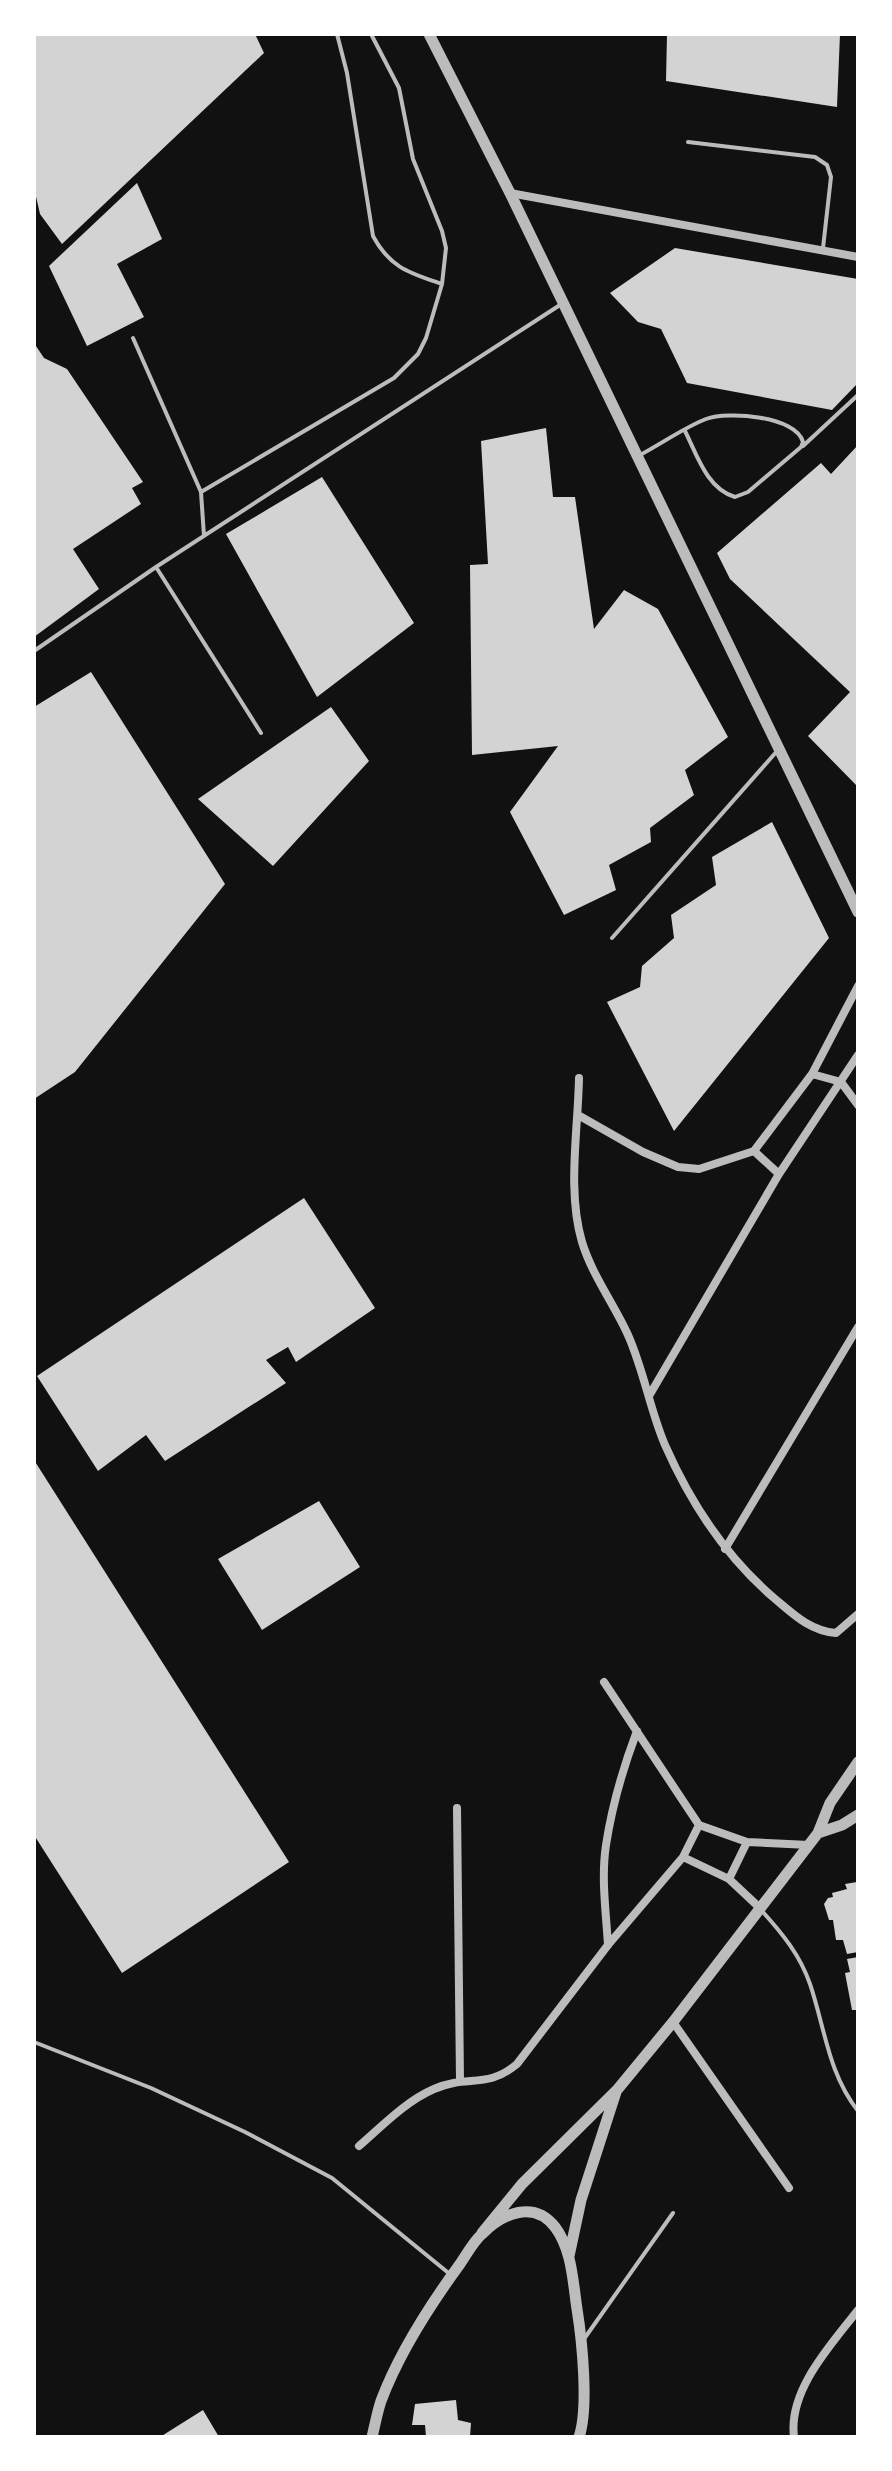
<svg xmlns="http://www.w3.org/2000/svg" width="892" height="2471" font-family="Overpass,sans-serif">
  <rect width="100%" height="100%" fill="#111"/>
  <path fill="#d3d3d3" d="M34,34H255L264,53L62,244L40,214L34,188Z
    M667,34H840L837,107L666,81Z
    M137,183L162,239L117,264L144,317L87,346L49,266Z
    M675,248L858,279V383L832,410L687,383L661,329L638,322L610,293Z
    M34,343L44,358L67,369L143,482L132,488L141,504L73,549L99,589L34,637Z
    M546,428L553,497H575L594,629L624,590L658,609L728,737L685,770L694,795L650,828L651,842L609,865L616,890L564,915L510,812L558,746L472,755L470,565L488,564L481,441Z
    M858,445V787L808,736L850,692L730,579L717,553L821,463L831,474Z
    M322,477L414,623L317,697L226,534Z
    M91,672L225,884L75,1072L34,1099V707Z
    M331,707L369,761L273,866L198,799Z
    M772,822L829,938L674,1131L607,1002L640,987L642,966L674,938L671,915L716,885L712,857Z
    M304,1198L375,1308L296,1362L288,1347L266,1360L286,1383L165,1461L146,1435L98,1471L37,1376Z
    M34,1460L289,1862L122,1973L34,1835Z
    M319,1501L360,1567L262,1630L218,1559Z
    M857,1882L858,1952L847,1954L843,1940H836L833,1920H829L824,1904L828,1898L833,1897L832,1893L847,1889L845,1884Z
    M858,1957V2010H852L845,1973L850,1972L847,1959Z
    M456,2400L458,2420L471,2423L470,2437H426L425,2425H412L415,2404Z
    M203,2410L219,2437H160Z"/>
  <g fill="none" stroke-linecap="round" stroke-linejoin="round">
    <path stroke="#bcbcbc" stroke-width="4" d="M337,34L347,73L373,236C390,268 410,273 442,284L446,248L442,231L413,159L399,88L371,34
      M688,142L815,157L827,165L831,177L823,248
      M133,338L201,492
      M803,446L858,395
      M640,455C661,444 685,427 706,419C728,411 796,416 803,442L801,447L748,492L735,497C707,489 697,455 685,431
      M204,536L201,492L394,378L418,354L426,338L442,284
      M156,567L261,733
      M34,651L156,567L560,305
      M612,938L778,750
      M762,1911C782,1933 800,1955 810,1984C825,2028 828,2073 858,2111
      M34,2042L151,2088L245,2132L332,2178L451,2275
      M584,2339L673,2213"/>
    <path stroke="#bcbcbc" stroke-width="8" d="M510,193L858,257
      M812,1074L841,1082L858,1105
      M579,1078C578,1131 567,1191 582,1242C592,1275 614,1304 628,1335C644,1371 650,1410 665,1445C691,1504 725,1556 774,1598C793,1614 810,1631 836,1633L858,1614
      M578,1115L643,1152L678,1167L699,1169L754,1151L812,1074L858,986
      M754,1151L779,1174
      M649,1396L779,1174L858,1055
      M725,1549L858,1327
      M604,1682L699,1825
      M457,1808L460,2081
      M699,1825L747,1842L809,1845
      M683,1857L729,1879L761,1909
      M729,1879L747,1842
      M608,1945C606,1912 601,1878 606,1845C612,1806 623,1768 637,1731
      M673,2022L789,2188
      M359,2146C382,2126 406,2101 434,2089C468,2074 486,2090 517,2064L608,1945L683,1857L699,1825
      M794,2437C788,2390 831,2345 858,2310"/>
    <path stroke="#bcbcbc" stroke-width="11" d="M429,34L510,193L858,912
      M818,1833L842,1825L858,1815
      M482,2233L522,2184L617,2090L673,2022L818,1833L830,1803L858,1762
      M569,2256L581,2200L616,2092
      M372,2437C375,2425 377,2413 381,2401C399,2353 430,2305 460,2264C467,2254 473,2242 482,2234C503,2213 534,2200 555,2227C572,2249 573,2283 577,2309C582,2340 589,2408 579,2437"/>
  </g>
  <rect width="892" height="2471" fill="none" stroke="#ffffff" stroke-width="72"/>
</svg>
